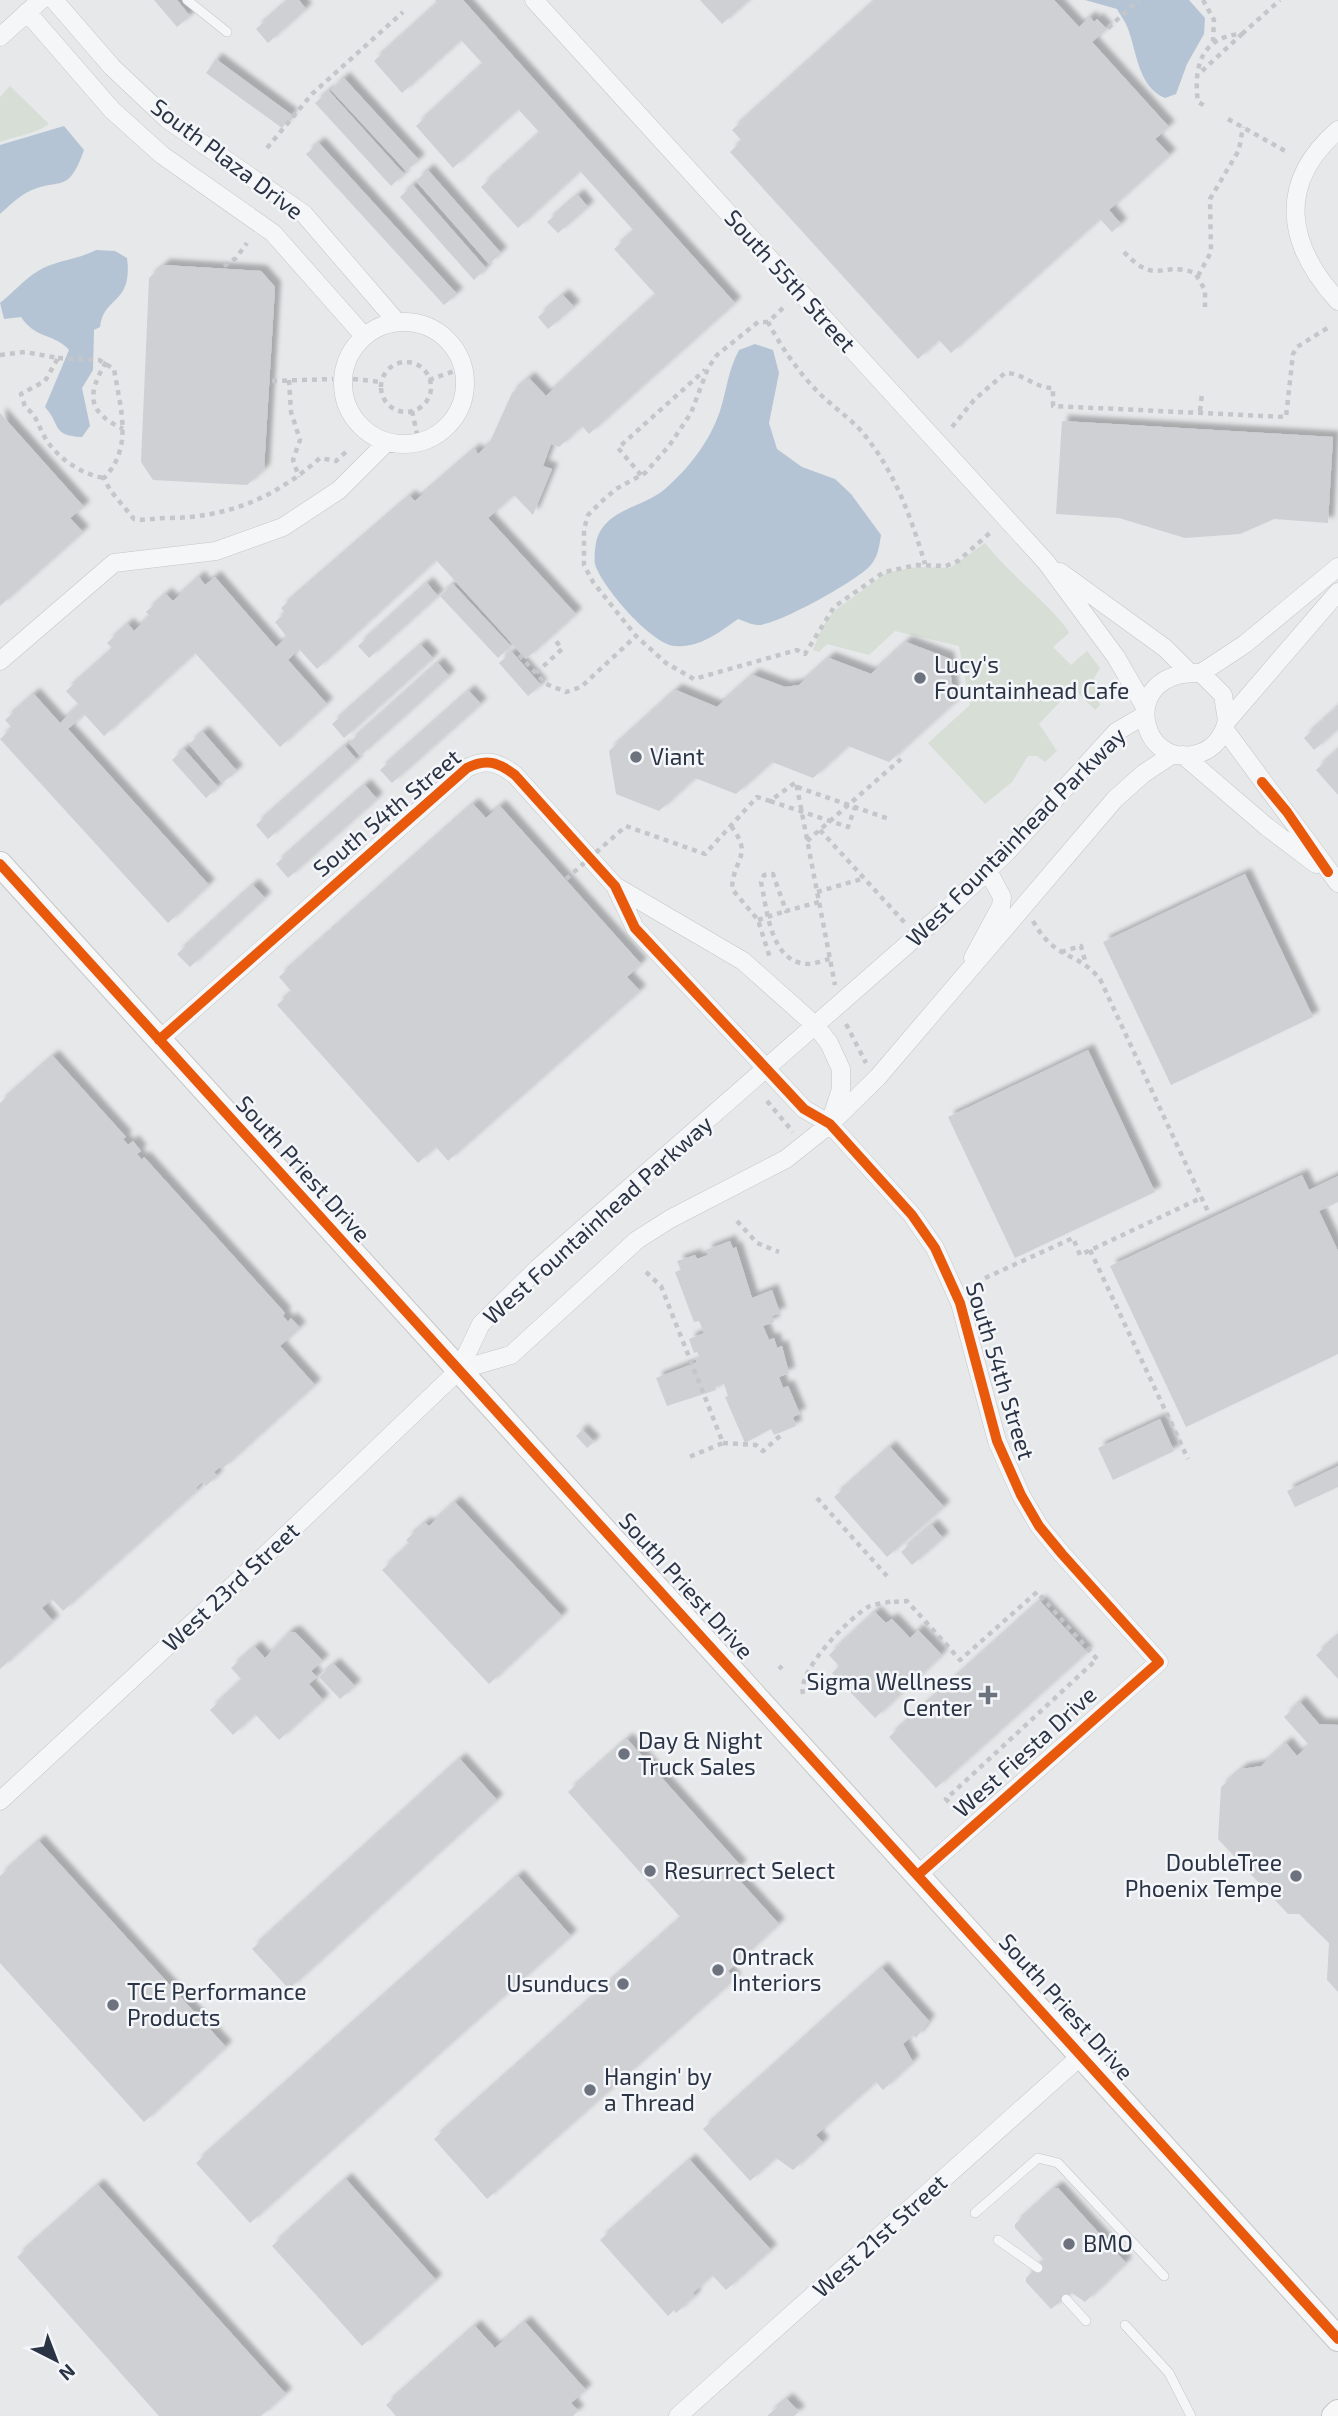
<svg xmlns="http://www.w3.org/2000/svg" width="1338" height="2416" font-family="'Exo 2',sans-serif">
  <defs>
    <filter id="shadow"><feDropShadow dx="6" dy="-6" stdDeviation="2" flood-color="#0004"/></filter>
  </defs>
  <rect width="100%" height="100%" fill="#e6e8ea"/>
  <path fill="#d6ded6" d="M10,86L49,124C33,135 18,135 0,142V97Z
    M985,543C1010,575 1042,597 1067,629L1069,633L1053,647L1071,665L1087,651L1100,668L1094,678L1100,705L1095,710L1073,688L1039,724L1057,751L1045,762L1037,756H1028L1012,782L985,804L928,743L970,705L959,646L895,631L869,655L827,644L819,652L813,650L822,628L833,612L886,573L916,567L950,568Z"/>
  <path fill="#b4c4d5" d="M1085,0H1189L1205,18L1204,34L1187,64L1176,94L1165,98C1138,87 1137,52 1128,29C1126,22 1120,15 1117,9Z
    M64,126L84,150C67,198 59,175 26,193C17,198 8,207 0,214V145Z
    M96,250L115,251L127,258C133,305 104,295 100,327L94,330L93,370L82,388L90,426L82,437C51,436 61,424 45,407L69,350C56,334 35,339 21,317L4,319L0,303C13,293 23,280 38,271C56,260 77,260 96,250Z
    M755,344L773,350L779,373L769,423L777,449L802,467L835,479L851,494L881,535C879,547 878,557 870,566C856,581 778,625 758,625C752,625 744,621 738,619C718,633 700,648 675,646C652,645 601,586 595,564C594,559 595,548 596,543C603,509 643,508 665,489C689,468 710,441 720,411C727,389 728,370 739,350Z"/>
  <path fill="#ced0d3" filter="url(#shadow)" d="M154,0H177L190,16L177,27Z
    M289,0H299L306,9L268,43L256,29Z
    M435,0H463L735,303L589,434L582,426L559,447L551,444L543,466L552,469L533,515L514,495L488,518L576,614L526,659L436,560L317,669L299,649L288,660L327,704L280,747L195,653L104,736L84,714L68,729L209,885L168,923L0,739L12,728L5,720L34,694L60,723L79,705L66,691L113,649L107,643L128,624L134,631L150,616L146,612L166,594L173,601L199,577L205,585L215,577L276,647L287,637L275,622L285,613L281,608L410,496L415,501L475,449L478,454L489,444L512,393L529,378L546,396L656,295L614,249L634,231L580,171L518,228L481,187L540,133L518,109L453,168L416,126L483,64L461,40L402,93L374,61L438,3Z
    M700,0H749L722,24Z
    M876,0H1054L1079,27L1090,17L1094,22L1097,19L1107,29L1092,42L1169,127L1155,139L1170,155L1109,210L1121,224L1112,232L1100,219L951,353L939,340L918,359L730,152L742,141L732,130Z
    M216,59L292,115L282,128L206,73Z
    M344,78L419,160L406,171L331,90Z
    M329,91L404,174L391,186L315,103Z
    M319,143L457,294L444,305L306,154Z
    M428,170L501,253L489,264L416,181Z
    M413,185L486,268L474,280L400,197Z
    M578,195L588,207L558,233L547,222Z
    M164,265L261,271L275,287L264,470L247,485L153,480L141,462L149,278Z
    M563,295L574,307L548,329L538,317Z
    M0,413L84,507L70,518L83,532L0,606Z
    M1062,421L1333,437L1328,523L1274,519L1240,534L1185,538L1119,518L1056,514Z
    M427,583L438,596L369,658L358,646Z
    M453,584L511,646L498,658L440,596Z
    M906,642L948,658L955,702L889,762L848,746L813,778L772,762L736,794L695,778L659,811L616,794L609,751L676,690L717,707L753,675L785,687L799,685L829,658L871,674Z
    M421,645L433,658L344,738L332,724Z
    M512,652L541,685L528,696L499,663Z
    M438,663L449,676L360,756L349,743Z
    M469,691L481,704L392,783L380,770Z
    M1338,707V729L1314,750L1304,738Z
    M203,732L237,771L222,783L189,744Z
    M345,746L357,760L268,839L256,825Z
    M184,749L218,787L206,798L172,760Z
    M1338,750V795L1316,770Z
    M365,785L377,799L288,878L276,864Z
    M473,804L486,818L500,806L641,964L627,977L640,991L448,1161L436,1147L418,1163L277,1005L292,992L279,977Z
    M1245,874L1313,1017L1171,1085L1103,942Z
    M253,885L265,898L190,967L177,954Z
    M1088,1050L1155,1192L1015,1258L948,1117Z
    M53,1056L126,1137L123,1139L128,1145L133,1141L141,1151L137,1154L142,1160L144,1157L285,1313L283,1316L288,1322L291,1318L300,1328L280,1346L315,1385L222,1469L220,1467L214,1472L217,1476L206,1486L202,1482L196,1488L198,1490L63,1611L52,1599L42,1608L53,1621L0,1669V1103Z
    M1302,1175L1309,1190L1338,1176V1202L1319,1211L1338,1251V1354L1186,1427L1110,1266Z
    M730,1241L733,1249L736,1247L752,1298L772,1290L780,1313L772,1316L774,1322L763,1326L769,1340L774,1338L777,1348L782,1346L789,1373L779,1377L783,1388L788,1386L800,1414L793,1417L796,1426L774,1435L771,1429L745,1443L725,1397L728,1396L724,1384L715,1387L716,1390L667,1406L656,1378L697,1362L695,1358L700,1357L697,1352L694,1353L689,1339L704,1333L699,1321L694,1322L675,1272L681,1270L677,1261L695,1255L697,1259L708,1255L706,1250Z
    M1160,1419L1174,1451L1113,1480L1098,1448Z
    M582,1430L594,1442L587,1448L576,1436Z
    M890,1447L944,1507L887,1557L834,1497Z
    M1338,1466V1487L1295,1507L1287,1491Z
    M455,1502L562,1616L489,1684L382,1570L410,1544L406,1540L425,1523L429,1526Z
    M932,1525L943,1538L912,1565L901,1552Z
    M1040,1601L1087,1652L936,1788L889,1737Z
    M875,1612L886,1623L892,1619L910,1638L918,1630L942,1655L875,1718L832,1673L839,1666L829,1655Z
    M295,1632L323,1661L311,1671L317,1677L309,1684L323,1700L279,1740L255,1714L233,1735L210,1710L242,1680L231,1668L255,1647L265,1658L289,1633Z
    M1338,1636V1679L1316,1655Z
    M334,1664L355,1686L340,1699L319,1677Z
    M1300,1702L1319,1724L1338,1725V1992L1327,1980L1329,1943L1299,1914H1288L1218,1839L1221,1787L1242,1769L1261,1766L1286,1743L1297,1756L1309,1745L1284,1717Z
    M627,1739L741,1866L733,1873L779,1924L728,1971L735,1979L487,2199L434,2139L681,1918L568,1792Z
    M460,1759L497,1800L289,1989L252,1949Z
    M39,1841L226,2047L144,2122L0,1963V1876Z
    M518,1876L571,1936L250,2223L196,2163Z
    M882,1968L929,2021L916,2038L913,2035L903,2044L913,2062L883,2090L876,2082L816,2135L823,2143L793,2170L776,2158L750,2181L703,2129Z
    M690,2160L771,2250L726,2290L712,2275L693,2293L695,2296L676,2313L674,2310L668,2316L600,2240Z
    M346,2179L436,2280L362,2346L272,2246Z
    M98,2185L286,2394L261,2416H159L17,2257Z
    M1055,2188H1058L1126,2263L1085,2302L1072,2293L1051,2309L1026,2282V2278L1044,2260L1015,2228V2224Z
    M525,2322L586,2390L571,2403L578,2411L573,2416H396L386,2405L475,2326L495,2348Z
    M787,2399L799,2412L794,2416H767Z"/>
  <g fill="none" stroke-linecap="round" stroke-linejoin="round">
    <g stroke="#c4c6c8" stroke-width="10">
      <path id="lane" d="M187,0L227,32
        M975,2213L1038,2158L1058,2163L1164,2276
        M998,2240L1038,2268
        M1066,2299L1086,2321
        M1125,2325L1169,2373L1191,2416"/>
    </g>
    <g stroke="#c4c6c8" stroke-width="19">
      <path id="street" d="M54,0L112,67L167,119L304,214L397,322
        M534,0L1046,562L1116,657L1145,707
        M27,12L112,110L162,155L273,233L364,336
        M0,37L41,0
        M1338,130C1276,184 1287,245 1338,301
        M343 383a61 61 0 1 1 122 0a61 61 0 1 1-122 0Z
        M1060,572L1165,648L1190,673
        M0,661L114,563L216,551L283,527L339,490L386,443
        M1201,673L1245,644L1338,567
        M1227,721L1223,695L1201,673C1116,669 1139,774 1200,753C1215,748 1223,736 1227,721L1338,592
        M1225,730L1338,883
        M1183,755L1267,827L1316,864
        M615,886L743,961L816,1026L829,1043L841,1069V1089L831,1120
        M973,958L1001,906L1002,897L988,871
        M159,1040L467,768C486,758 498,762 515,775L615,886L635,928L804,1109L830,1124L912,1215L935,1248L960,1303L997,1441L1021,1495L1039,1526L1062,1554L1159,1662L919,1874
        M459,1370L511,1355L637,1240L670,1219L786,1159L830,1124L878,1077L1115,799L1143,774L1173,754
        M0,1801L255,1565L459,1370L481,1324L538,1268L942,914L1007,852L1116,732L1145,715
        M678,2416L1082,2055"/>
    </g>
    <g stroke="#c4c6c8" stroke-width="26">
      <path id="secondary" d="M0,864L1338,2339
        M1334,2416L1338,2412"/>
    </g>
    <path stroke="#c5c6ca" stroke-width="4.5" stroke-dasharray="5 5" stroke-linecap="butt" d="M1203,0L1214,20L1213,41
      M1108,28L1139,0
      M1242,34L1280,0
      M1202,71L1242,34C1202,36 1193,66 1198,102L1207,107
      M1228,119L1287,152
      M267,148L312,94L403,12
      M1124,252C1157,287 1161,260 1195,273L1205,290V307
      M224,266L236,258L247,243
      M1198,276L1211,252L1210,199L1239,150L1243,127
      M783,308L768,322C781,347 799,373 819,393C833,407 849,417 863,433C895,472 911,517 925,564
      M768,322H758L717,355L708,368L691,413L669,446L645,473L616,489L601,502L588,515L584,529V565L593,582L636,636L666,663L694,679L797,650L805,654L834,607L884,572L917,565L946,566L958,561L992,531
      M0,355L25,352L58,358L45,381L21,394L25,407C36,415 37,422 43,434C54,456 80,474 104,478
      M58,358L99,360L114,369C120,407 134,447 104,478L110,490L134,519C144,521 155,518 166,518C227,518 275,498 320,458L336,461L347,451
      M106,362C86,396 88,412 123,429
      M381 387a25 25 0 1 1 50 0a25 25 0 1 1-50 0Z
      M353,379L381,382
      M289,380L291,412L300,440L293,460L299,477
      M429,380L457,370
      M272,381L333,379
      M412,411L419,443
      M1200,411L1202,394
      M952,427L974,400L1005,373C1024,373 1034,388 1053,388V406L1286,417L1293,354L1297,347L1329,327
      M641,475L618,448L705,370
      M519,655L546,684L566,692L581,687L636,636
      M536,673L562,649L556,641
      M797,787L889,819
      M770,801L848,827L855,807
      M626,826L705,854L757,797L770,801L796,782L835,985
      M731,826C754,856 733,858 732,889L758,920L770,958
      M820,830L905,923
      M807,841L901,759
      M817,892L865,878
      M819,902L786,911L773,874L764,875L761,882C767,909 770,963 808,964C815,964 823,960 830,959
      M758,920L786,911
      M1033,921C1055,961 1076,950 1100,979L1210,1216
      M1061,952L1081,946L1086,964
      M846,1024L866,1063
      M767,1101L793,1132
      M737,1221L757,1243L779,1252
      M1090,1250L1188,1459
      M646,1272L661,1286L723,1443L689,1457
      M985,1278L1073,1238L1080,1255L1201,1198
      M723,1443L756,1445L763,1451L780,1436
      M817,1498L887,1576
      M894,1602L907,1601L960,1660L1037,1592L1097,1659L946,1799L957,1812
      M779,1666L782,1669
      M803,1694C797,1671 848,1619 868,1607C875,1603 887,1604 893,1600"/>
    <use href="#lane" stroke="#f5f6f7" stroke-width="9"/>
    <use href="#street" stroke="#f5f6f7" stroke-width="18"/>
    <use href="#secondary" stroke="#f8f8f8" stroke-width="24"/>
    <path stroke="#c5c6ca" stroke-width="4.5" stroke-dasharray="5 5" stroke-linecap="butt" d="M566,879L626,826"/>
    <g stroke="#f4f6f9" stroke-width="15">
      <path id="cycleway" d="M1262,782L1287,812L1328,872
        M0,864L1338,2339
        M159,1040L467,768C486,758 498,762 515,775L615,886L635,928L804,1109L830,1124L912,1215L935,1248L960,1303L997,1441L1021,1495L1039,1526L1062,1554L1159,1662L919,1874"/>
    </g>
    <use href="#cycleway" stroke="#e8590c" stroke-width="10"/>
  </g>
  <g fill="#6c737f" stroke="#f4f6f9" stroke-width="2.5">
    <circle cx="920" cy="678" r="7"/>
    <circle cx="636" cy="757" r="7"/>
    <path d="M984.5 1684.5h7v7h7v7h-7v7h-7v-7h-7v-7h7z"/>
    <circle cx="624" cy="1754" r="7"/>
    <circle cx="650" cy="1871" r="7"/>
    <circle cx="1296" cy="1876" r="7"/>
    <circle cx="718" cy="1970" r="7"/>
    <circle cx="623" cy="1984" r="7"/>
    <circle cx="113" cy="2005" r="7"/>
    <circle cx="590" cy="2090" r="7"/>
    <circle cx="1069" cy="2244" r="7"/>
  </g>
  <g text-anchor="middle" stroke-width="5" stroke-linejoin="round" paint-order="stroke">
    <g font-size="23" fill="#2b3445" stroke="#f4f6f9">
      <text transform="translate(227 159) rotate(37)" y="8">South Plaza Drive</text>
      <text transform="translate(790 281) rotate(48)" y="8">South 55th Street</text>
      <text transform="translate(387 813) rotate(-40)" y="8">South 54th Street</text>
      <text transform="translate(1016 837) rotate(-45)" y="8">West Fountainhead Parkway</text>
      <text transform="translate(303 1169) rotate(48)" y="8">South Priest Drive</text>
      <text transform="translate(598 1220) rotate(-42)" y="8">West Fountainhead Parkway</text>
      <text transform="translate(1000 1371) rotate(73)" y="8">South 54th Street</text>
      <text transform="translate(686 1586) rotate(48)" y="8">South Priest Drive</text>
      <text transform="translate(231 1587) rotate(-43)" y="8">West 23rd Street</text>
      <text transform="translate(1025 1752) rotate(-42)" y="8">West Fiesta Drive</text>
      <text transform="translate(1066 2007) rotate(48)" y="8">South Priest Drive</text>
      <text transform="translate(880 2236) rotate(-42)" y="8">West 21st Street</text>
    </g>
    <g font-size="23" fill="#2b3445" stroke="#f4f6f9" text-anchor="start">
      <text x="934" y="673">Lucy's<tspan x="934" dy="26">Fountainhead Cafe</tspan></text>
      <text x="650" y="765">Viant</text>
      <text x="972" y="1690" text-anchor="end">Sigma Wellness<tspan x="972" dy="26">Center</tspan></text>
      <text x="638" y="1749">Day &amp; Night<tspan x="638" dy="26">Truck Sales</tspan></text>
      <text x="1282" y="1871" text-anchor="end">DoubleTree<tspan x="1282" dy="26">Phoenix Tempe</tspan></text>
      <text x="664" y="1879">Resurrect Select</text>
      <text x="732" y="1965">Ontrack<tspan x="732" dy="26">Interiors</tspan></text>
      <text x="609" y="1992" text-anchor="end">Usunducs</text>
      <text x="127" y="2000">TCE Performance<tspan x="127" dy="26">Products</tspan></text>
      <text x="604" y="2085">Hangin' by<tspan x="604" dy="26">a Thread</tspan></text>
      <text x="1083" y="2252">BMO</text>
    </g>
  </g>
  <g transform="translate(56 2360) rotate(138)" stroke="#f4f6f9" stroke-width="5" paint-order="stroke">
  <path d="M0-5L12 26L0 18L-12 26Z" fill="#2b3445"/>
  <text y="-10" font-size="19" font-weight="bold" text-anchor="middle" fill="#2b3445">N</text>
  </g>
</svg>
